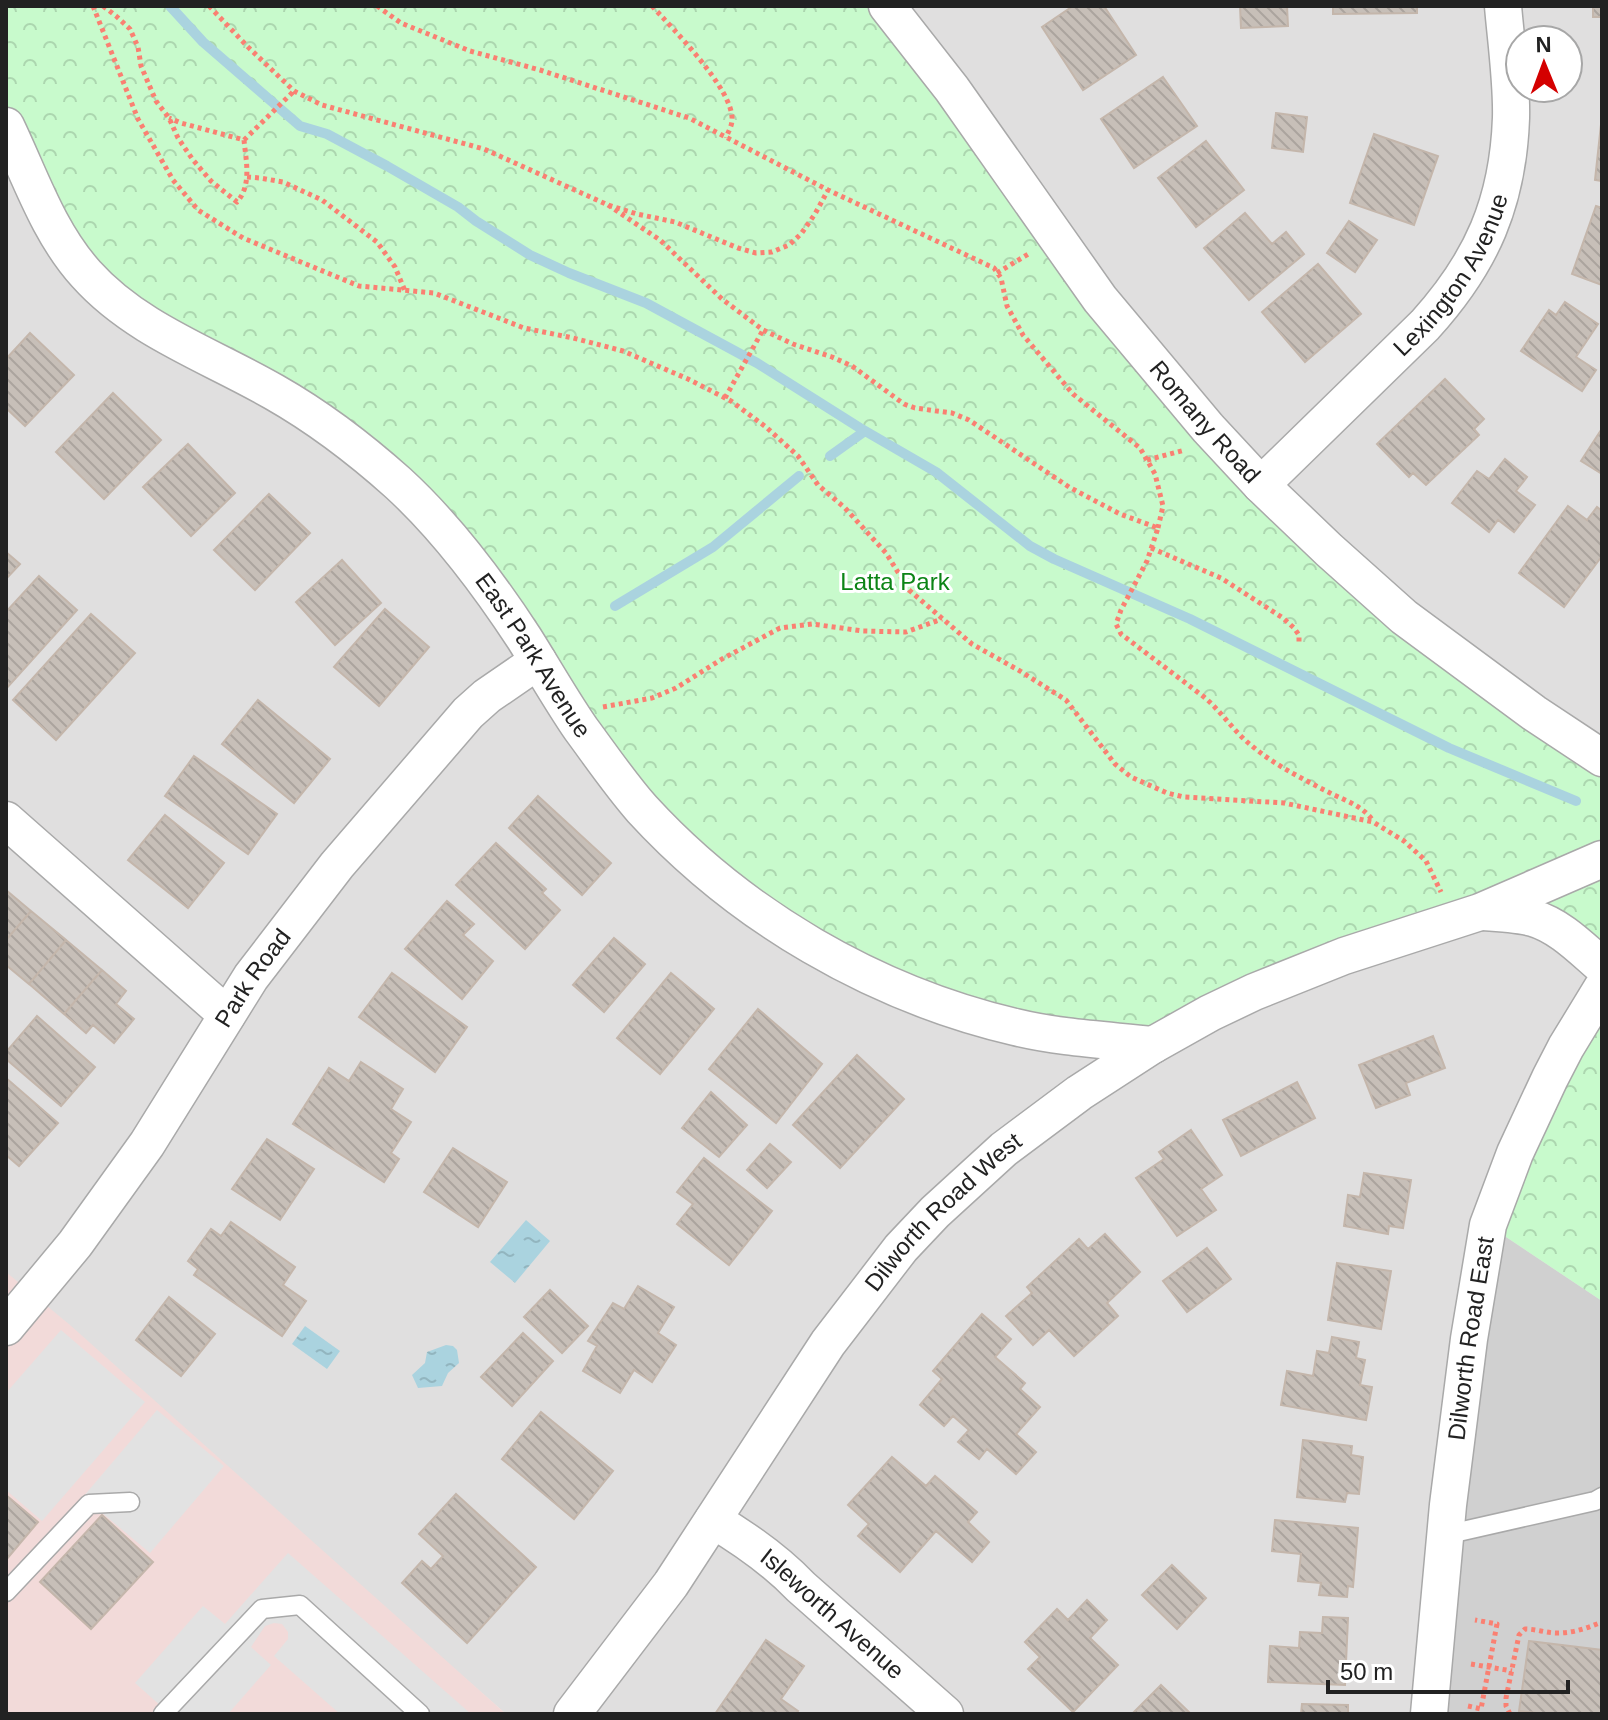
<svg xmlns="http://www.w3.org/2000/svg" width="1608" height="1720" font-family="Arial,sans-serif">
  <defs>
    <pattern id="park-crowns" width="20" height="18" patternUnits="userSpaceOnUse" patternTransform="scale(2)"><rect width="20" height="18" fill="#c8facc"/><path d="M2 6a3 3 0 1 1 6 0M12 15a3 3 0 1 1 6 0" fill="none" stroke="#acd6af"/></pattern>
    <pattern id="water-ripples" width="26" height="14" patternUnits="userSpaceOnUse" patternTransform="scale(2)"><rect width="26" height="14" fill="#aad3df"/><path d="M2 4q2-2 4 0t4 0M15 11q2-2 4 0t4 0" fill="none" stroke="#92b5bf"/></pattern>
    <pattern id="building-back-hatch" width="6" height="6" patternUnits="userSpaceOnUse" patternTransform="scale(2)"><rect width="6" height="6" fill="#c7bfb8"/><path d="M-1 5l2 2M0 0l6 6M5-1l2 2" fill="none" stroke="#aba49e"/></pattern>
  </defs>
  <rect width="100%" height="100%" fill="#f2efe9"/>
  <path fill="#e0dfdf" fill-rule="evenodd" d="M6,6H1602V1714H506L6,1278ZM1520,40H1568V88H1520Z"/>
  <path fill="#f2dad9" d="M6,1272L70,1325L506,1714H6Z"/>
  <path fill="#d0d0d0" d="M1488,1225L1602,1301V1714H1429Z"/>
  <path fill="url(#park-crowns)" d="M6,6H887L1261,484L1602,758V966L1480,912L1153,1045L938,1005L698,864L400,486L122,308L6,126Z
    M1602,989V1301L1488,1225Z"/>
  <path fill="#e2e2e2" d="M61,1330L145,1402L42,1521L6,1490V1393Z
    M157,1410L224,1466L150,1553L83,1497Z
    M288,1553L471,1714H340L274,1656L288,1639V1632L282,1624L274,1623L265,1626L251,1647L271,1665L228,1714H170L135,1683L203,1606L225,1624Z"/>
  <path fill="url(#water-ripples)" d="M526,1220L550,1241L515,1283L490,1262Z
    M305,1326L340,1351L327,1369L292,1344Z
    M446,1345L453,1346L457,1350L459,1363L448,1373L442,1386L418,1388L412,1375L425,1363L427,1352Z"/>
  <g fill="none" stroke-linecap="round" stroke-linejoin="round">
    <path stroke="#aad3df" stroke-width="10" d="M170,6L203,42L300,126L327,134L387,166L458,207L476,221L530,255L569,273L646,303L757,363L860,428L936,472L1030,546L1054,559L1190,619L1449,748L1576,801
      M830,456L865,431
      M615,606L713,547L799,476"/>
  </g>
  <path fill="url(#building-back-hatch)" stroke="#c4b6ab" stroke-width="2" d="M1073,6H1104L1136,55L1083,90L1042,27Z
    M1240,6H1287L1288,26L1241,28Z
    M1333,6H1417V13L1333,14Z
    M1593,6H1602V17H1593Z
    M1163,77L1197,126L1134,168L1101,119Z
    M1276,113L1307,117L1303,152L1272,148Z
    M1602,115V181L1595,180Z
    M1374,134L1438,156L1414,225L1350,203Z
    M1206,141L1244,190L1196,227L1158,178Z
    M1596,206L1602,208V285L1572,274Z
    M1245,213L1272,244L1286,232L1304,254L1249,300L1204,248Z
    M1349,221L1377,240L1355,272L1327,253Z
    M1318,264L1361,314L1305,362L1262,312Z
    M1565,302L1598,324L1576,357L1596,370L1582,391L1521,351L1549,310L1556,315Z
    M30,333L74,375L25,426L6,408V359Z
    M1445,379L1484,419L1474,429L1479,435L1426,485L1413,473L1409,477L1377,444Z
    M113,393L161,440L104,499L56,452Z
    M1601,430L1602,431V474L1581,461Z
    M188,444L235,493L191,536L143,487Z
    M1505,459L1527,477L1516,491L1535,505L1514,532L1498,520L1489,532L1452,503L1477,471L1489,479Z
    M269,494L310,533L255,590L214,550Z
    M1568,506L1587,520L1597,507L1602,511V556L1564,607L1519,573Z
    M6,552L20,564L6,579Z
    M342,560L381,603L335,645L296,602Z
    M39,576L77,610L6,689V612Z
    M385,609L429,647L379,706L334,667Z
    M91,614L135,653L56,740L13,700Z
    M258,700L330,759L294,803L222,744Z
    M194,756L277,814L248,854L165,796Z
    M538,796L611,863L582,895L509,828Z
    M165,815L224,863L188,908L128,860Z
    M496,843L546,889L542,893L560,910L525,949L456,885Z
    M6,890L31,911L6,940Z
    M447,901L474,924L463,935L493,961L462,999L405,949Z
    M31,911L66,940L29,984L6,965V940Z
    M614,938L645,964L604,1012L573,985Z
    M66,940L102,970L64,1014L29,984Z
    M102,970L126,991L116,1004L134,1019L114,1043L93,1025L86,1033L64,1014Z
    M392,973L467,1027L435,1072L359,1017Z
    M671,973L714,1009L660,1074L617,1038Z
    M758,1009L822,1064L776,1123L709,1069Z
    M37,1016L95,1067L61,1106L6,1059V1052Z
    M1433,1036L1445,1068L1406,1083L1410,1095L1376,1108L1359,1065Z
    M857,1055L904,1099L840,1168L793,1125Z
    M361,1062L403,1089L391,1109L411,1122L391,1153L399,1159L384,1182L293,1124L329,1068L349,1081Z
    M6,1078L58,1123L19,1166L6,1155Z
    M1297,1082L1315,1118L1241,1156L1223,1120Z
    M711,1092L747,1125L719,1157L682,1128Z
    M1191,1130L1222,1175L1201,1189L1216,1210L1177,1236L1136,1178L1164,1159L1159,1152Z
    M267,1139L314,1169L280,1220L232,1189Z
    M770,1144L791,1162L767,1188L747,1170Z
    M453,1148L507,1182L478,1227L424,1192Z
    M704,1158L772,1211L729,1265L677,1224L693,1204L677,1192Z
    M1364,1173L1411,1180L1403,1228L1389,1226L1388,1234L1344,1226L1348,1195L1360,1197Z
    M231,1222L295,1267L283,1285L306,1301L282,1336L194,1275L198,1269L188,1261L211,1229L221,1236Z
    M1105,1234L1140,1272L1107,1303L1118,1316L1074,1356L1049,1330L1033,1345L1006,1316L1032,1293L1027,1287L1079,1239L1088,1249Z
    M1207,1248L1231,1279L1187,1312L1163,1281Z
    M1337,1263L1391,1271L1381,1329L1328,1320Z
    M638,1286L674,1307L658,1333L676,1345L652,1382L634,1370L620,1393L583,1371L597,1346L588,1341L613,1303L624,1309Z
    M550,1290L588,1326L562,1353L524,1317Z
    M169,1297L215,1334L181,1376L136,1340Z
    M982,1314L1011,1339L995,1357L1025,1383L1020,1389L1040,1407L1016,1434L1036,1452L1016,1474L987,1449L979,1459L958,1442L969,1430L953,1416L944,1426L920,1405L942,1379L933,1371Z
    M523,1333L553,1361L512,1406L481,1377Z
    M1332,1337L1359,1342L1356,1358L1365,1360L1360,1385L1372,1387L1366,1420L1281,1405L1287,1371L1313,1376L1317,1351L1329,1353Z
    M541,1412L613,1471L574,1519L502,1459Z
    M1303,1440L1352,1446L1351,1455L1363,1457L1359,1494L1347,1493L1345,1502L1297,1497Z
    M892,1457L926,1486L935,1476L977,1512L968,1522L989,1542L972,1562L936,1531L900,1572L858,1536L869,1524L848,1505Z
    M456,1494L536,1567L467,1643L402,1583L422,1561L431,1569L443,1556L419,1534Z
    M6,1495L38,1522L6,1560Z
    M102,1515L153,1562L91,1629L40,1582Z
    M1275,1520L1358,1528L1353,1587L1348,1586L1347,1597L1319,1595L1321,1583L1298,1581L1301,1554L1272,1551Z
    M1172,1565L1206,1598L1177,1629L1142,1595Z
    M1087,1600L1107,1620L1090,1638L1118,1665L1073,1712L1028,1669L1040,1657L1025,1642L1057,1609L1068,1620Z
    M1323,1617L1348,1618L1345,1685L1268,1682L1270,1646L1299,1648L1300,1632L1322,1633Z
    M766,1640L804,1666L781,1699L798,1711L796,1714H715Z
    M1529,1641L1602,1650V1714H1545L1519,1711Z
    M1161,1685L1190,1713L1132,1714Z
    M1302,1704L1348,1705V1714H1301Z"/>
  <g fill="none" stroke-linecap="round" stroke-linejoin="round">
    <g stroke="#a9a9a9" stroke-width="21">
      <path id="lane" d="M1445,1535L1595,1501L1602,1497
        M6,1592L89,1504L130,1502
        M163,1714L262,1609L300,1605L420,1714"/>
    </g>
    <g stroke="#a9a9a9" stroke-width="39">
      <g id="street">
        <path id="s1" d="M887,6L952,89L1100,299L1208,428L1261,485L1329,550L1404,617L1534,713L1602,758"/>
        <path id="s2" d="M6,126C30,176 48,232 86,274C136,330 210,355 274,392C318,417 360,449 398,483C446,527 488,583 524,638C543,668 561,700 581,729C601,756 620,784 642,809C740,916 874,994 1015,1027C1060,1038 1107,1040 1153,1045"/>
        <path id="s3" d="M1261,485L1425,325C1482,262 1508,202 1511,118C1512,83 1506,41 1503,6"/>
        <path d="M6,820L227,1015"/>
        <path d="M1482,912C1499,913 1517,914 1533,918C1560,926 1581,948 1602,966"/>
        <path id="s4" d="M6,1327L75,1244L147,1144L251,977L337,865L468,713L487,696L538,661"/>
        <path id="s5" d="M713,1520C745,1539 775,1560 801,1587L945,1714"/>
        <path id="s6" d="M572,1714L671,1584L828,1343L901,1248L935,1212L1004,1149L1079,1093L1153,1045L1210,1013L1254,992L1344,956L1480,912L1602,859"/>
        <path id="s7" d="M1429,1714L1448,1505L1469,1339L1488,1225L1515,1153L1550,1078L1566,1047L1602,988"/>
      </g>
    </g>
    <path stroke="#fa8072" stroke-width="5" stroke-dasharray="4 4" stroke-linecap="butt" d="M93,6L138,119L173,180L198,210L243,238L359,286L434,293L524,328L573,338L623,351L688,379L731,401L766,427L798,456L818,485L845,508L886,553L909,590L972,644L1020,671L1066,700L1115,764L1131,777L1167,793L1184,797L1284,803L1373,822L1404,841L1426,861L1441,892
      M103,6L116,16L130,29L138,47L141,66L156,101L169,118L178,138L193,160L211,181L237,202C252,185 246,161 244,140L181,123L169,118
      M209,6L248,47L294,91L322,105L484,149L608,205L637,214L675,222L738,248L756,253L772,252L789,245L801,234L815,214L828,190
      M377,6L401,23L470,51L540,70L689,118L828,190L994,268L1001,278L1007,306L1023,335L1073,394L1140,448L1155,474L1163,506L1158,528
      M652,6C672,28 734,90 732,120C732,126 728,132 726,138
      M244,140L294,91
      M247,177L260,178L283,182L322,200L377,242L395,267L405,291
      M608,205L660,240L722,299L763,330L793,344L832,357L852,366L904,404L915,408L952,413L969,420L1069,487L1120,514L1158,528L1147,561L1121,610L1116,624L1121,634L1204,697C1222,712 1234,732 1252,746C1276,766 1305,780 1332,794C1347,801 1364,807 1373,821
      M997,273L1030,253
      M725,398L763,330
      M1147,460L1185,450
      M1151,548L1221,578L1283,618L1294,628L1299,635V644
      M603,707L652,698L676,688L722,659L780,628L812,624L863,631L906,632L942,619
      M1471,1664L1512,1671
      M1468,1706L1481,1709L1497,1624L1475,1620
      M1510,1714L1506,1706V1698L1519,1635L1525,1629C1536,1629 1546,1633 1557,1633C1574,1633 1587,1628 1602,1622"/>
    <use href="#lane" stroke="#fff" stroke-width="18"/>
    <use href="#street" stroke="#fff" stroke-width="36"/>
  </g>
  <g text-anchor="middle" stroke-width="6" stroke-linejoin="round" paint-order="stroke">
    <g font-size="24" fill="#222" stroke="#fff">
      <text dy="8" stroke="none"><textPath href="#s3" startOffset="286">Lexington Avenue</textPath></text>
      <text dy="8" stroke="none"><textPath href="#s1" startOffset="524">Romany Road</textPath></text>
      <text dy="8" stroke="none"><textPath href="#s2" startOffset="766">East Park Avenue</textPath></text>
      <text dy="8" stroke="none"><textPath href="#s4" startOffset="428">Park Road</textPath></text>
      <text dy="8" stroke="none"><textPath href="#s6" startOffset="626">Dilworth Road West</textPath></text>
      <text dy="8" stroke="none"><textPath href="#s7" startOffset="378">Dilworth Road East</textPath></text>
      <text dy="8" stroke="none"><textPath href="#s5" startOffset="152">Isleworth Avenue</textPath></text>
    </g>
    <g font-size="24" fill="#0c8416" stroke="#fff">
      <text x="895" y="590">Latta Park</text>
    </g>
  </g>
  <rect width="1608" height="1720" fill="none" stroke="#222222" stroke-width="16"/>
  <g transform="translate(1544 64) rotate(359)"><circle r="38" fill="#ffffff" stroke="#a7a7a7" stroke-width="2"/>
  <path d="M0-6L14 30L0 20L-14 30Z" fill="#d40000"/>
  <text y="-12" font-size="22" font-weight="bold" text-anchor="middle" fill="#222222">N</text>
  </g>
  <path d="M1328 1680v12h240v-12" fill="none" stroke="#222222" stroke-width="4"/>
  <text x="1340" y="1680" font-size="24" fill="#222222" stroke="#ffffff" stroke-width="6" paint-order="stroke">50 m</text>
</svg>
